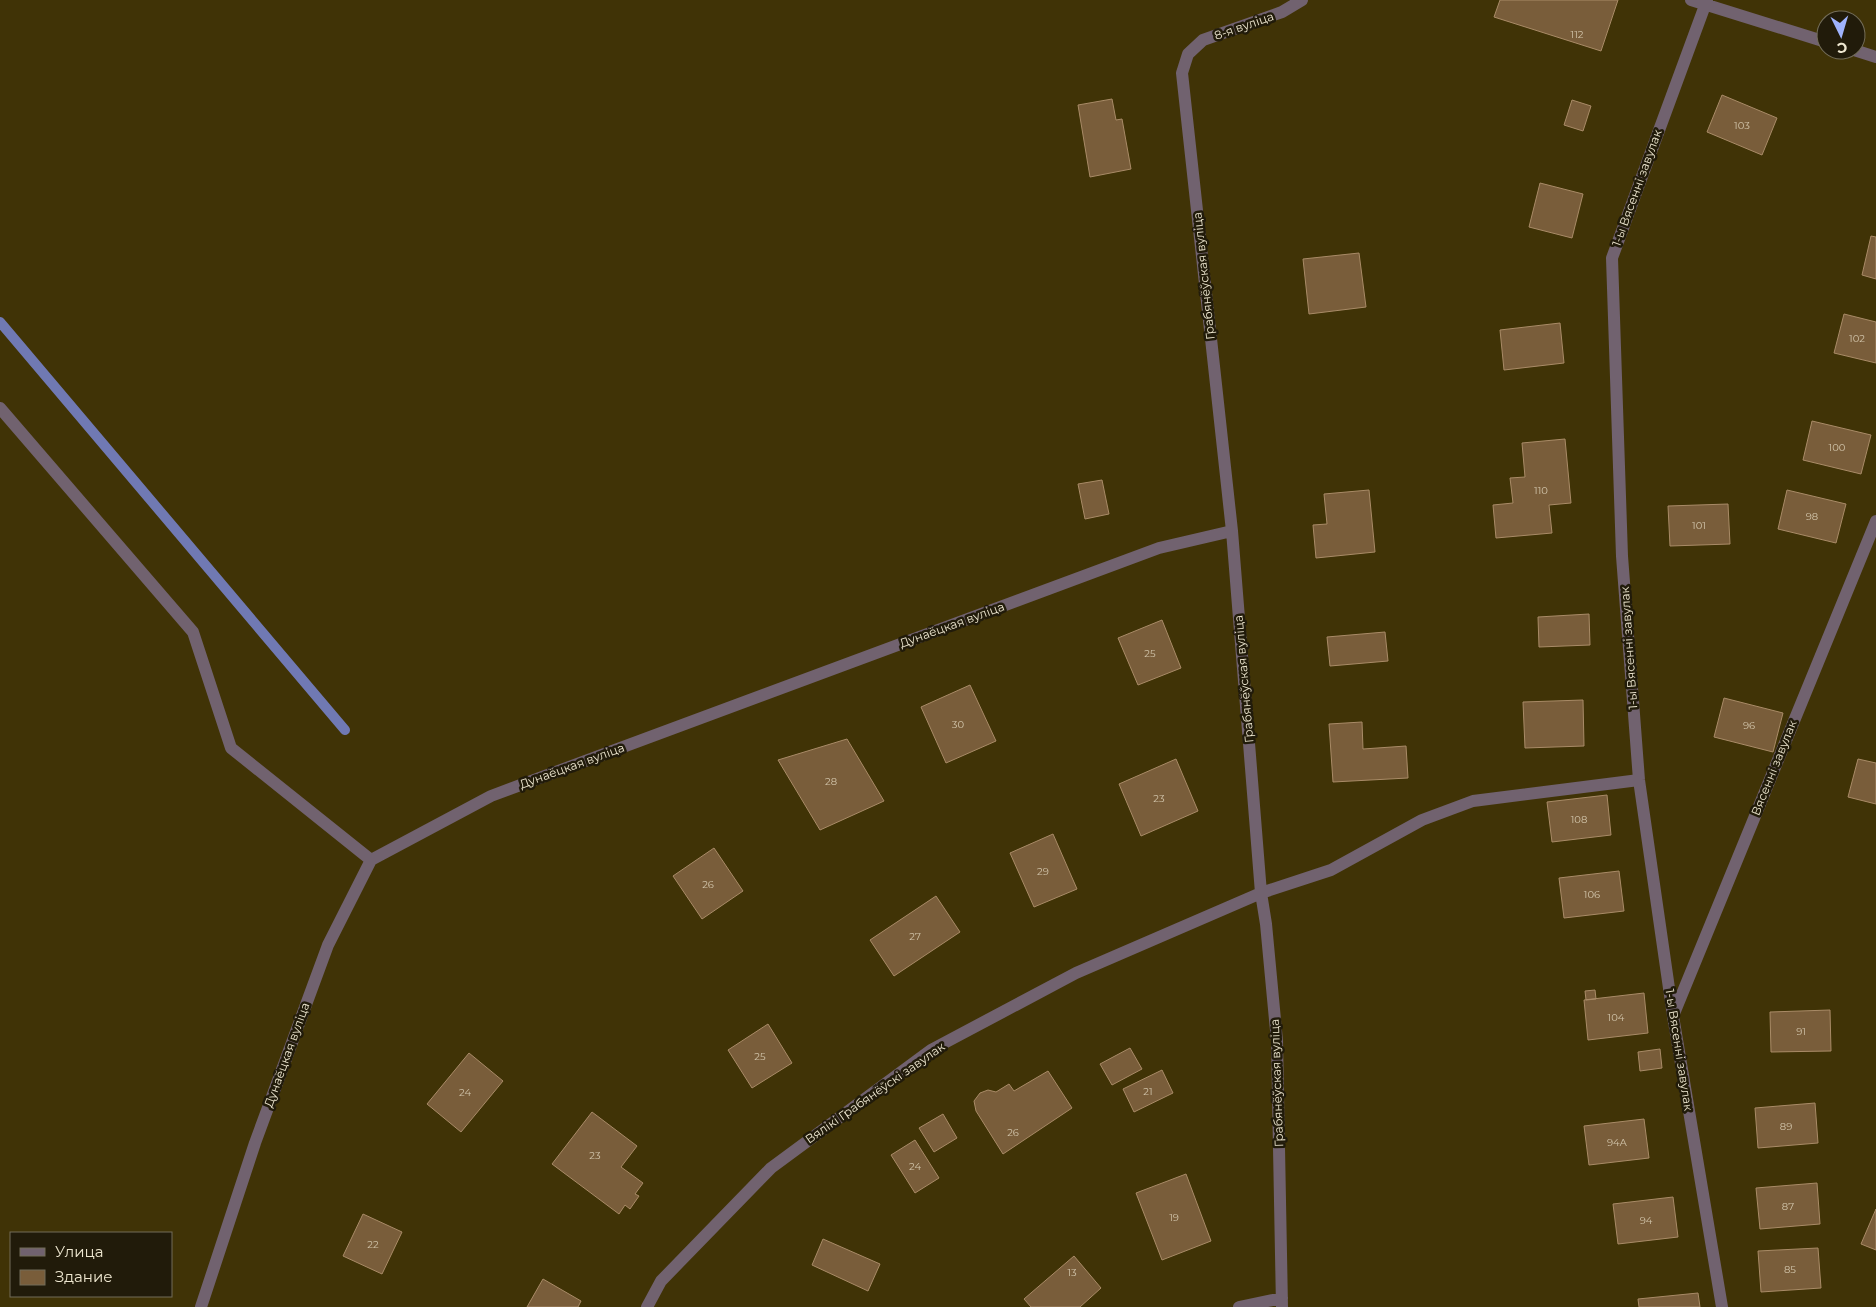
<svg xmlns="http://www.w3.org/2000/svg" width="1876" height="1307" font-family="Montserrat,sans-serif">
  <rect width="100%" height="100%" fill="#403306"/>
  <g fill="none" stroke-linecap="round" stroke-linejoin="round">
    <path stroke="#7079b3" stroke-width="10" d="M0,322L345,730"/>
  </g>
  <path fill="#795d3a" stroke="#a98b67" d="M1500,0H1618L1601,51L1494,17Z
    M1722,95L1777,118L1762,155L1707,132Z
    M1112,99L1116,120L1122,119L1131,169L1090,177L1078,105Z
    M1572,100L1591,106L1583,131L1564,125Z
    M1540,183L1583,194L1572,238L1529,227Z
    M1871,236L1876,237V279L1862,275Z
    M1359,253L1366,307L1309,314L1303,259Z
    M1844,314L1876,322V363L1834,353Z
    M1560,323L1564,363L1504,370L1500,330Z
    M1812,421L1871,435L1861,474L1803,460Z
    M1565,439L1571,503L1549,505L1552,533L1496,538L1493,505L1513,503L1510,478L1525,477L1522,443Z
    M1102,480L1109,514L1085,519L1078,484Z
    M1369,490L1375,552L1316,558L1313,525L1327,524L1324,494Z
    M1787,490L1846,504L1836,543L1778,529Z
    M1728,504L1730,544L1670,546L1668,506Z
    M1589,614L1590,645L1539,647L1538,617Z
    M1162,620L1181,668L1138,685L1118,638Z
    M1385,632L1388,661L1330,666L1327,637Z
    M970,685L996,741L946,763L921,707Z
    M1724,698L1783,713L1773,752L1714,737Z
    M1583,700L1584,746L1525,748L1523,702Z
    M1362,722L1363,749L1406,746L1408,778L1333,782L1329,724Z
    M847,739L884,801L820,830L778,760Z
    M1176,759L1198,811L1141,836L1119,784Z
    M1858,759L1876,763V804L1848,797Z
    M1607,795L1611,835L1552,842L1547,802Z
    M1053,834L1077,889L1034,907L1010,853Z
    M714,848L743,891L702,919L673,876Z
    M1619,871L1624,911L1564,918L1559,878Z
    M936,896L960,932L894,976L870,940Z
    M1595,990L1596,999L1586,1000L1585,991Z
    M1644,993L1648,1033L1588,1040L1584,1000Z
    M1830,1010L1831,1051L1771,1052L1770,1012Z
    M768,1024L792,1063L752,1088L728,1050Z
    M1130,1048L1142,1069L1112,1085L1100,1064Z
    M1660,1049L1662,1068L1640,1071L1638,1052Z
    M469,1053L503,1081L461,1132L427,1104Z
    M1162,1070L1173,1093L1134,1112L1123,1089Z
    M1048,1071L1072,1108L1003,1154L976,1111L974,1101L980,1093L988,1090L996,1092L1009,1084L1014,1091Z
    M1815,1103L1818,1143L1758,1148L1755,1108Z
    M592,1112L637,1146L621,1167L643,1183L635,1194L639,1196L630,1209L625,1205L619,1214L552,1164Z
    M943,1114L957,1138L934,1152L919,1128Z
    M1644,1119L1649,1158L1589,1165L1584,1126Z
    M915,1140L939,1178L915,1193L891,1155Z
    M1186,1174L1211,1241L1162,1260L1136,1193Z
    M1817,1183L1820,1224L1760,1229L1756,1188Z
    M1673,1197L1678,1237L1618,1244L1613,1204Z
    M1876,1209V1250L1861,1244Z
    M363,1214L402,1232L382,1274L343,1256Z
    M823,1239L880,1264L868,1291L812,1265Z
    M1818,1248L1821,1288L1761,1292L1758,1251Z
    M1074,1256L1101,1288L1080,1307H1031L1024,1299Z
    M543,1279L581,1301L578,1307H527Z
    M1698,1293L1700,1307H1639L1638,1299Z"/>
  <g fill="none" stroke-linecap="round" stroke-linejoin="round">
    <path stroke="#71626f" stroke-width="12" d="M1691,0L1826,42
      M1707,0L1612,258L1622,556L1639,780L1673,1016L1722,1307
      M1854,50L1876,57
      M0,408L193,632L231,748L371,860
      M1673,1016L1876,521
      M201,1307L255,1143L328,945L371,860L491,796L1159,548L1232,531
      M647,1307L661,1281L771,1168L931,1050L1076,973L1261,893L1331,870L1422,820L1473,801L1639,780
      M1239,1307L1282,1298
      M1282,1307L1277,1041L1266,924L1261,893L1232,531L1182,73L1188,54L1203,40L1282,12L1302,0"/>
  </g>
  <g text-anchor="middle" stroke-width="5" stroke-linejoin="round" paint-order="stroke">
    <g font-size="10" fill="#d1c4aa">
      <text x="1577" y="38">112</text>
      <text x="1742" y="129">103</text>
      <text x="1857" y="342">102</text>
      <text x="1837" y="451">100</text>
      <text x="1541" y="494">110</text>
      <text x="1812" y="520">98</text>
      <text x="1699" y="529">101</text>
      <text x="1150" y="657">25</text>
      <text x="958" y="728">30</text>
      <text x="1749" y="729">96</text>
      <text x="831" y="785">28</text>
      <text x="1159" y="802">23</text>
      <text x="1579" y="823">108</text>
      <text x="1043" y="875">29</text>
      <text x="708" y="888">26</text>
      <text x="1592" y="898">106</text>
      <text x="915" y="940">27</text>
      <text x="1616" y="1021">104</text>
      <text x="1801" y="1035">91</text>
      <text x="760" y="1060">25</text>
      <text x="1148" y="1095">21</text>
      <text x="465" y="1096">24</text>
      <text x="1786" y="1130">89</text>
      <text x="1013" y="1136">26</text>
      <text x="1617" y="1146">94А</text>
      <text x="595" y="1159">23</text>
      <text x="915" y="1170">24</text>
      <text x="1788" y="1210">87</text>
      <text x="1174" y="1221">19</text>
      <text x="1646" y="1224">94</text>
      <text x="373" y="1248">22</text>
      <text x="1790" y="1273">85</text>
      <text x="1072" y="1276">13</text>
    </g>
    <g font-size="12" fill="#eee7d0" stroke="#211b0a">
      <text transform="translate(1244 26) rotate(-19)" y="4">8-я вуліца</text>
      <text transform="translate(1637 188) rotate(-70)" y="4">1-ы Вясенні завулак</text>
      <text transform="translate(1204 276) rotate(-96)" y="4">Грабянёўская вуліца</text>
      <text transform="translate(952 625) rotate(-20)" y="4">Дунаёцкая вуліца</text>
      <text transform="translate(1629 648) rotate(-94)" y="4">1-ы Вясенні завулак</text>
      <text transform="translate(1244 679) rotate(-95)" y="4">Грабянёўская вуліца</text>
      <text transform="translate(572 766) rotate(-20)" y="4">Дунаёцкая вуліца</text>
      <text transform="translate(1774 768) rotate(-68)" y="4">Вясенні завулак</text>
      <text transform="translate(1679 1050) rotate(81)" y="4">1-ы Вясенні завулак</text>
      <text transform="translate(287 1055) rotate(-70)" y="4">Дунаёцкая вуліца</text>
      <text transform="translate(1277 1083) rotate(-92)" y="4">Грабянёўская вуліца</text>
      <text transform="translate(875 1093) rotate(-35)" y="4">Вялікі Грабянёўскі завулак</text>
    </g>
  </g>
  <rect x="10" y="1232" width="162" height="65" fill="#211b0a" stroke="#736d59"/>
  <rect x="20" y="1248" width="25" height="8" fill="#71626f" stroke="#736d59"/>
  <text x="55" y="1257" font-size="15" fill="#eee7d0">Улица</text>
  <rect x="20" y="1270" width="25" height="15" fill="#795d3a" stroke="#736d59"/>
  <text x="55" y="1282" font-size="15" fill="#eee7d0">Здание</text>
  <g transform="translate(1841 35) rotate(175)"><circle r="24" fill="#211b0a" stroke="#736d59"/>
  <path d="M0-4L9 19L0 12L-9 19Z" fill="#9fb3fd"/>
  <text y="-8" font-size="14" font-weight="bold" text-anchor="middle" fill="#eee7d0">С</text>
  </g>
</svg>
